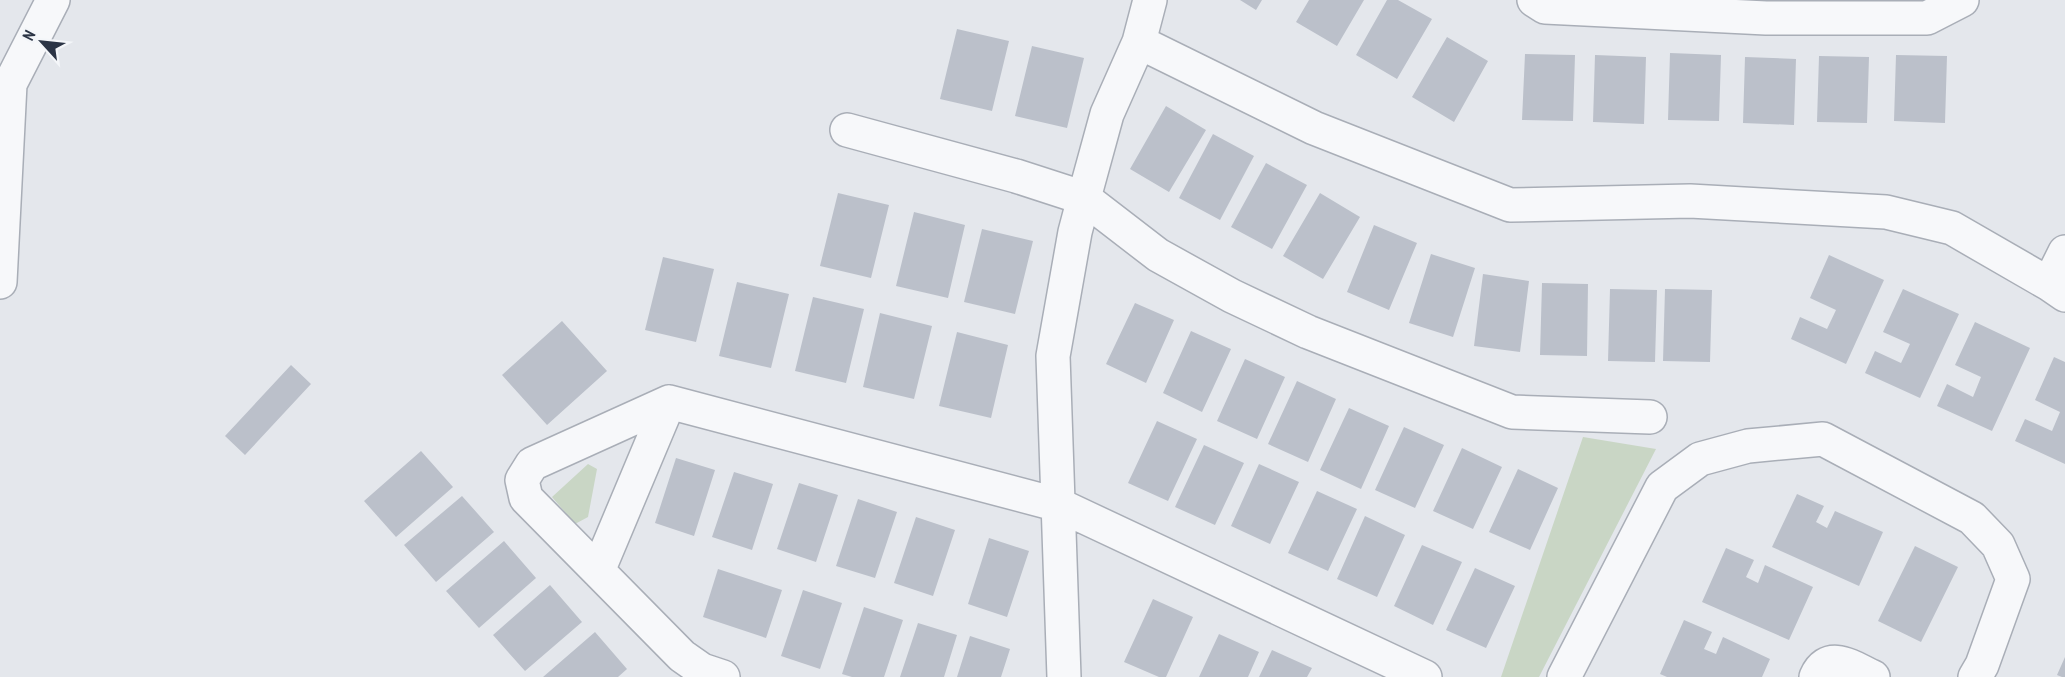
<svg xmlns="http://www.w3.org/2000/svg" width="2065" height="677" font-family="'PT Sans Narrow',sans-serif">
  <rect width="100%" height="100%" fill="#e4e7ec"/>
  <path fill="#c9d6c5" d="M1583,437L1656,449L1539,677H1501Z
    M588,464L597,469L588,517L575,524L552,497Z"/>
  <path fill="#bbc0ca" d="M1240,0H1262L1256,10Z
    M1309,0H1364L1337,46L1296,22Z
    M1387,0H1398L1432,19L1397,79L1356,55Z
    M957,29L1009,41L992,111L940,99Z
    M1447,37L1488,61L1454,122L1412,97Z
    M1032,46L1084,58L1067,128L1015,116Z
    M1670,53L1721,55L1719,121L1668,120Z
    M1525,54L1575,55L1573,121L1522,120Z
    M1595,55L1646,57L1644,124L1593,122Z
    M1896,55L1947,56L1945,123L1894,121Z
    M1819,56L1869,57L1867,123L1817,122Z
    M1745,57L1796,59L1794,125L1743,123Z
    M1166,106L1206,130L1169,192L1130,169Z
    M1213,134L1254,156L1220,220L1179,198Z
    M1266,163L1307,185L1272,249L1231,227Z
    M838,193L889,205L871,278L820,266Z
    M1320,193L1360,217L1323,279L1283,256Z
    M914,212L965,225L948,298L896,286Z
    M1374,225L1417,243L1389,310L1347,292Z
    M982,229L1033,241L1015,314L964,302Z
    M1431,254L1475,268L1453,337L1409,323Z
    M1829,255L1884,280L1846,364L1791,339L1800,317L1827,329L1836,310L1810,298Z
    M663,257L714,269L696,342L645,330Z
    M1483,274L1529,281L1520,352L1474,346Z
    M737,282L789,294L771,368L719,356Z
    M1542,283L1588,284L1587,356L1540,355Z
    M1610,289L1657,290L1655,362L1608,361Z
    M1665,289L1712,290L1710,362L1663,361Z
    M1903,289L1959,314L1920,398L1865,373L1875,351L1901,363L1910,344L1883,332Z
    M813,297L864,309L846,383L795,371Z
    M1135,303L1174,320L1146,383L1106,364Z
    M880,313L932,326L914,399L863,387Z
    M562,321L607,371L547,425L502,375Z
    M1975,322L2030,348L1992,431L1937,406L1947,384L1973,397L1981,377L1955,365Z
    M1191,331L1231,349L1202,412L1163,393Z
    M957,332L1008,345L991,418L939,406Z
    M2054,357L2065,362V464L2015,441L2025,419L2052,431L2060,412L2035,400Z
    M1245,359L1285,377L1257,439L1217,421Z
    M291,365L311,384L245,455L225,436Z
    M1297,381L1336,399L1308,462L1268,444Z
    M1349,408L1389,426L1361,489L1320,470Z
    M1157,421L1197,439L1168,501L1128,483Z
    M1404,427L1444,445L1415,508L1375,490Z
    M1204,445L1244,463L1215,525L1175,507Z
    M1462,448L1502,467L1473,529L1433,511Z
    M421,451L453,487L396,537L364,501Z
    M676,458L715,470L694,536L655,523Z
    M1259,464L1299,482L1270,544L1231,526Z
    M1518,469L1558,488L1530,550L1489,532Z
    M734,472L773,484L752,550L712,537Z
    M799,483L838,495L816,562L777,549Z
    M1317,491L1357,509L1328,571L1288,553Z
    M1797,494L1824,506L1816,522L1827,528L1835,511L1883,532L1859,586L1772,547Z
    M462,496L494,532L436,582L404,545Z
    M858,499L897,512L875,578L836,566Z
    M1365,516L1405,535L1377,597L1337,579Z
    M916,517L955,530L933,596L894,583Z
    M989,538L1029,551L1007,617L968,604Z
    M504,541L536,578L479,628L446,591Z
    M1422,545L1462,562L1433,625L1394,606Z
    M1915,546L1958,567L1921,642L1878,621Z
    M1726,548L1754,560L1746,577L1758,583L1765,565L1813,587L1789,640L1702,602Z
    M1475,568L1515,586L1486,648L1446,630Z
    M718,569L782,590L766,638L703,617Z
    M550,585L582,622L525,671L493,635Z
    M803,590L842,603L820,669L781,656Z
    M1153,599L1193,617L1166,677H1159L1124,662Z
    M864,607L903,620L884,677H852L842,674Z
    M1684,620L1712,632L1704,649L1716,654L1723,637L1770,659L1762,677H1667L1660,674Z
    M918,623L957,635L944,677H900Z
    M595,632L627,669L618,677H543Z
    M1219,634L1259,652L1248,677H1199Z
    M970,636L1010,649L1001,677H957Z
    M1272,650L1312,668L1307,677H1259Z
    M2065,657V677H2062L2057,675Z"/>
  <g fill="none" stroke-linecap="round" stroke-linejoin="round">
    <g stroke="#a9aeb7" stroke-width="36">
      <path id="minor" d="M1534,0L1545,7L1766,18H1927L1962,0
        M1139,42L1314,128L1510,205L1690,201L1886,212L1952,228L2049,284L2065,295
        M847,130L1016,176L1084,198L1158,255L1232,296L1308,332L1512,412L1650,417
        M0,282L10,84L53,0
        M2049,284L2065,252
        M598,571L669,402
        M723,677L702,670L682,656L526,498L522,480L532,464L669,402L1059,505L1425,677
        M1064,677L1053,356L1075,232L1084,198L1107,114L1139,42L1150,0
        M1564,677L1662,487L1700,459L1748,446L1823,439L1972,518L1998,545L2013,579L1982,665L1975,677
        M1816,677C1828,649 1853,668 1873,677"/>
    </g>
    <use href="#minor" stroke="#f7f8fa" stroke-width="33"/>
  </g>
  <g transform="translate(42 42) rotate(297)" stroke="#f4f6f9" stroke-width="4.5" paint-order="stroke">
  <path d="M0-4.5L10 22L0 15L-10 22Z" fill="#2b3445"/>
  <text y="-9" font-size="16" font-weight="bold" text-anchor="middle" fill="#2b3445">N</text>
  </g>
</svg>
